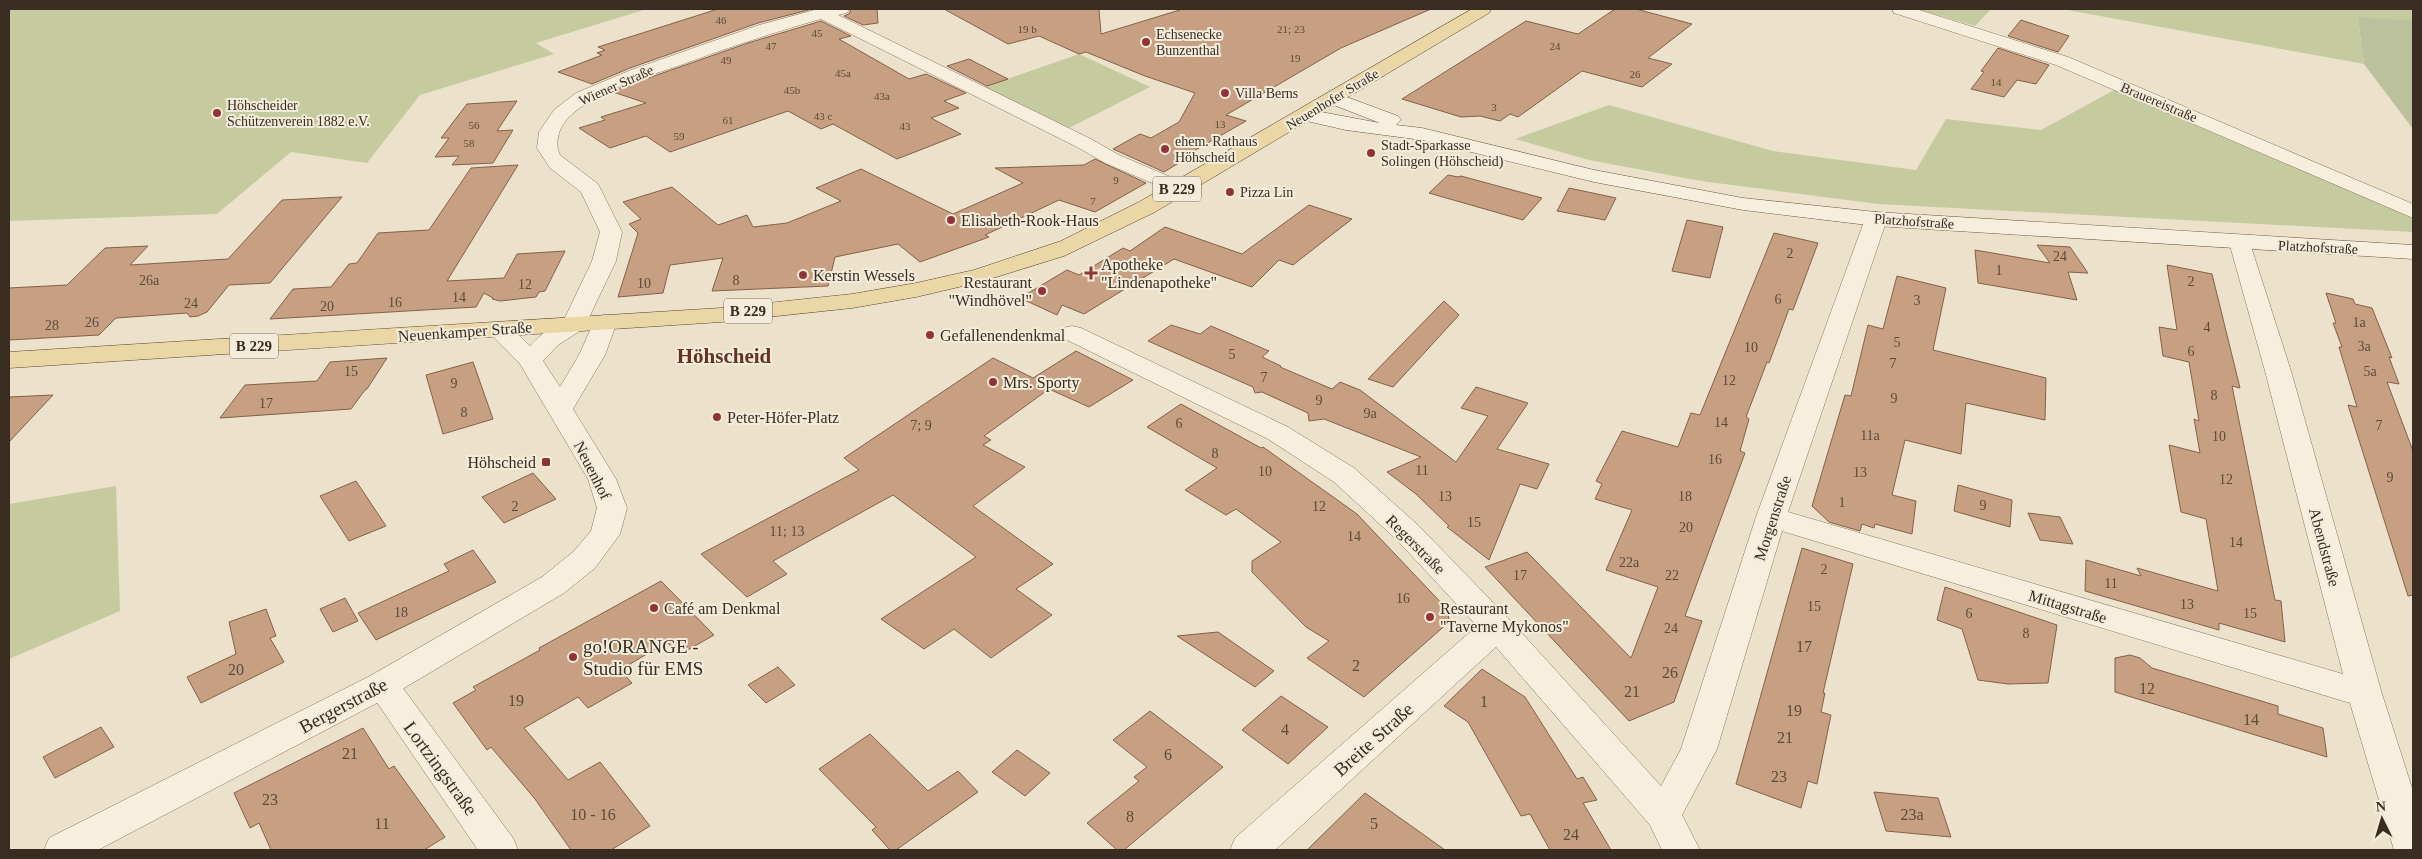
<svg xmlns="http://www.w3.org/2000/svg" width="2422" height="859" font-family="'Times New Roman',serif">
  <rect width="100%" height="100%" fill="#ece2cb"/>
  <path fill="#c5ca9f" d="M9,9H647L536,43L554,54L420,95L367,163L291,152L217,214L9,221Z
    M1918,9H1991L1975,26Z
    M2062,9H2413V20L2358,19L2364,64Z
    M1079,54L1150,87L1067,129L984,87Z
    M2116,89L2413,215V232L1878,204L1701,181L1589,160L1515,139L1609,105L1773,151L1916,170L1946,119L2041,130Z
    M116,486L120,611L9,659V504Z"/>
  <path fill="#bbc09d" d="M2358,18L2413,20V129L2364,64Z"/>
  <path fill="#c7a083" stroke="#856047" d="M718,9H812L758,23L630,68L592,84L558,72L602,55L597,53L605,50L598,47Z
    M851,9H877L878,23L863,25L844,16L849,14Z
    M944,9H1099L1101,34L1183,9H1431L1341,48L1226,115L1246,121L1192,152L1195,153L1164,172L1113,149L1140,134L1151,138L1179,122L1195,93L1145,76L1086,52L1079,54L1039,36L1008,44Z
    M1615,9H1636L1692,24L1648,58L1672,64L1642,87L1582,71L1518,117L1510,114L1500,121L1480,116L1461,117L1402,99L1526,21L1578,34Z
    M2021,20L2069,36L2058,52L2008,36Z
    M821,21L851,36L839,39L909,79L926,74L966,93L944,101L959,108L931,118L961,134L897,159L833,124L821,129L788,111L670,152L646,136L610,148L579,128L605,120L601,117L646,103L613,92L620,88L748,43Z
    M1998,48L2049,65L2036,84L2017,80L2004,97L1971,89L1984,72L1981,71Z
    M969,59L1008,79L987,86L947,66Z
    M517,101L497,131L513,130L493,163L452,165L459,156L435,157L449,138H441L467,104Z
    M1095,159L1146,183L1095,212L1059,200L985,235L989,237L920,262L898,244L835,257L828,286L712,291L723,258L670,265L663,293L618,297L638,233L629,224L641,219L623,202L672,187L718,225L747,215L753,227L787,223L841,201L816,188L861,169L953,214L1023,183L995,168L1084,165Z
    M518,165L447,281L504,278L517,254L565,251L545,291L539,292L536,297L500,301L492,299L493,298L484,293L476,307L270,319L293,289L331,287L349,264L357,263L378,233L429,230L471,168Z
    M1448,175L1458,177L1461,176L1542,198L1523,220L1429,193Z
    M1569,188L1616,198L1605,220L1557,211Z
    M342,197L270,283L229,285L207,312L198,316L190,317L187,313L116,318L99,335L9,340V288L67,285L105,248L148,246L130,265L228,259L282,200Z
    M1309,205L1352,219L1293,265L1279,260L1252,287L1174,259L1084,314L1062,305L1057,315L1020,298L1067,270L1079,275L1123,248L1130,251L1165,227L1242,254Z
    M1687,220L1723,227L1710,278L1672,271Z
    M1774,233L1818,243L1793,310L1789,309L1769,363L1767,362L1746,417L1749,419L1740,451L1745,453L1685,616L1702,621L1674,702L1629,721L1485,567L1527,552L1631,658L1658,587L1606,570L1632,510L1595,499L1602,484L1596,481L1622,431L1678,447L1691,413L1700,415Z
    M2037,245L2070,247L2088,273L2068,272L2077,300L1978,283L1975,250L2050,263Z
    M2167,265L2212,274L2240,388L2232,386L2275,600L2281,601L2285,642L2219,623V630L2085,591L2086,560L2141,576L2137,568L2218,591L2206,519L2181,512L2169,445L2200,453L2194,419L2199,421L2189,362L2163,356L2159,327L2177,330Z
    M1897,276L1946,288L1933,350L2046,378L2045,420L1966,403L1961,454L1905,440L1892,495L1916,501L1912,534L1875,524L1874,528L1862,524L1860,531L1829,522L1812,506L1845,395L1851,396L1868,325L1883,329Z
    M2326,293L2353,299L2355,304L2372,308L2392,358L2389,357L2399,384L2387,382L2413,451V595L2408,596L2348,405L2357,407L2339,347H2342L2333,323H2336Z
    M1444,301L1459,315L1393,387L1368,379Z
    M1171,325L1200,334L1211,326L1269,351L1262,357L1281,366L1280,367L1332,389L1340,382L1360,390L1456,462L1488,416L1461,408L1476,387L1528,403L1497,449L1549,464L1537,489L1520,484L1489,560L1447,527L1449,526L1416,494L1387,472L1421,457L1324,419L1309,421L1308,413L1262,392L1255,393L1253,387L1148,341Z
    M1076,351L1133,380L1089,407L1049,389L984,436L991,440L983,445L1025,467L973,506L1053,564L1016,589L1052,615L991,658L954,629L924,649L881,619L976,557L893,495L773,561L787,574L747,597L701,554L859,470L844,458L993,358L1033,378Z
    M387,358L367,389L365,390L351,409L220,418L245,385L317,381L330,362Z
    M473,362L493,419L443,434L426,375Z
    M53,395L9,442V397Z
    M1181,404L1261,448L1263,447L1357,514L1448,610L1449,622L1364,697L1307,658L1329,641L1306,627L1252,572V561L1281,542L1236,509L1226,515L1185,490L1217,468L1147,427Z
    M533,473L556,499L504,523L482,497Z
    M356,481L386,526L349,541L320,496Z
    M1958,485L2012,500L2010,527L1954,511Z
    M2028,513L2060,517L2073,544L2040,540Z
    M1802,548L1853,564L1823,693H1825L1821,712L1831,715L1817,784L1808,781L1801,808L1736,784Z
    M473,550L496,582L376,640L358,613L449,571L444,564Z
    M661,581L714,635L679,655L667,642L620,670L632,683L588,708L578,697L524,728L568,780L600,762L650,826L611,850H571L535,799L491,747L487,750L453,703L476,690L473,687L540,650L539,648Z
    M1945,587L2057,625L2048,683L2008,684L1978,680L1962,629L1937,620Z
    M345,598L358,621L333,632L320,609Z
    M266,609L276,636L270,638L284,662L201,703L187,677L236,654L229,622Z
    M1218,632L1274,671L1255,687L1177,636Z
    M2130,655L2140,658L2152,668L2278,706V714L2323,728L2327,757L2115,692V658Z
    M778,667L795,685L766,703L748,685Z
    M1482,669L1525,697L1577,779L1583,777L1597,800L1583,803L1611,850H1550L1530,814L1521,816L1468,722L1444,706Z
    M1281,696L1328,727L1288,764L1242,730Z
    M1150,711L1223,767L1124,850H1117L1087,823L1139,781L1134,777L1147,767L1113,740Z
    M101,727L114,747L55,778L43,757Z
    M363,728L389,769L394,766L445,837L424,850H271L259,823L250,828L234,793Z
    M870,734L928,791L958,771L978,792L896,850H890L872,830L876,827L819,769Z
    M1017,750L1050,773L1025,796L992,772Z
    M1874,792L1938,798L1951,837L1886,831Z
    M1365,793L1445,850H1307Z"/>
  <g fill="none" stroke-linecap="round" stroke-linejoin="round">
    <g stroke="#887560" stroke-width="1">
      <path id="minor" d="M818,9H849L847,13L838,15L1091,139L1119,155L1187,184L1191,188L1187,192L1180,194L1173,192L1105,163L1077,147L821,19C771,33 724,49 675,67C640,79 596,91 569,117C559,127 554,142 560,155L598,184L622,232L616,261L586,324L583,329L574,331L565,329L562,324L592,261L600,232L581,192L550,168L537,148L539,132L554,110L576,93L631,70L759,25Z
        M1892,9H1916L2068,57L2413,204V218L2056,65L1894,13Z
        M1876,212L1884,214L1887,219L1788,512L2343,674L2265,371L2229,242L2232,237L2240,235L2248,237L2291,371L2382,694L2413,791V850H2394L2350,703L1782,531L1717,749L1682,815L1700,850H1662L1650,825L1496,647L1275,850H1230L1235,838L1477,626L1396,539L1334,482L1268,439L1063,338L1060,333L1063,328L1072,326L1081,328L1288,427L1354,468L1418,525L1509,619L1661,786L1681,749L1756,517L1865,219L1868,214Z
        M382,672L394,676L513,838L518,850H478L365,685L370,676Z"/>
    </g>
    <g stroke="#887560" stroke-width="1">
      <path id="tertiary" d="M605,315L614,317L617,322L605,355L573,409L616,479L627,508L620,534L595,568L564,593L394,694L98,850H44L49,838L370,676L542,577L573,552L591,531L597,508L588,479L520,364L486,329L489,324C508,319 517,334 530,346C543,332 563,314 583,319L586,324L583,329L558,345L543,361L560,387L579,355L596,317Z"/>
    </g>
    <g stroke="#6a5643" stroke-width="1">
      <path id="secondary" d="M1333,92L1398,116L1401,120L1396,125L1422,128L1594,170L1743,198L1876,212L2413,245V259L1876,226L1743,210L1594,182L1422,140L1346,130L1298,119L1295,115L1298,111L1305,109L1380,123L1326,102L1324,98L1326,94Z"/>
    </g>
    <g stroke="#564433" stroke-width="1">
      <path id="primary" d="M1472,9H1491L1489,13L1155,212L1064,256L980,282L916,297L852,308L721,322L9,368V352L721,308L852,294L916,283L974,270L1061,241L1139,202Z"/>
    </g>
    <use href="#minor" fill="#f7efde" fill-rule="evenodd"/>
    <use href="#tertiary" fill="#f7efde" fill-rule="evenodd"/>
    <use href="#secondary" fill="#f7efde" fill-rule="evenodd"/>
    <use href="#primary" fill="#ebd6a6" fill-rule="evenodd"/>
  </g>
  <g fill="#923435" stroke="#f4ecda" stroke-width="2">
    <circle cx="1146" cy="42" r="5"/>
    <circle cx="1225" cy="93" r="5"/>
    <circle cx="217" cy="113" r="5"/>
    <circle cx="1165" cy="149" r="5"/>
    <circle cx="1371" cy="153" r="5"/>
    <circle cx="1230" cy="192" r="5"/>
    <circle cx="951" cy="220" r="5"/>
    <path d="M1088.5 265.5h5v5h5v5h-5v5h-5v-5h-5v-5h5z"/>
    <circle cx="803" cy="275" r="5"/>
    <circle cx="1042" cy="291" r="5"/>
    <circle cx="930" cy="335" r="5"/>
    <circle cx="993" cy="382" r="5"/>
    <circle cx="717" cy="417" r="5"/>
    <rect x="541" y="457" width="10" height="10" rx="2.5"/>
    <circle cx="654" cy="608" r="5"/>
    <circle cx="1430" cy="617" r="5"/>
    <circle cx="573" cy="657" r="5"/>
  </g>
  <g text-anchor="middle" stroke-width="4" stroke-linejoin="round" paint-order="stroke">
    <g font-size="11" fill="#5c4a3a">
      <text x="721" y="24">46</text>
      <text x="1027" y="33">19 b</text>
      <text x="1291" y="33">21; 23</text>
      <text x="817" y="37">45</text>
      <text x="771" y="50">47</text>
      <text x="1555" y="50">24</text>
      <text x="1295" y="62">19</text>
      <text x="726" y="64">49</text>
      <text x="843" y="77">45a</text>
      <text x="1635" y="78">26</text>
      <text x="1996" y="86">14</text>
      <text x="792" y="94">45b</text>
      <text x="882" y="100">43a</text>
      <text x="1494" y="111">3</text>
      <text x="823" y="120">43 c</text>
      <text x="728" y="124">61</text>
      <text x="1220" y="128">13</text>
      <text x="474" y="129">56</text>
      <text x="905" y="130">43</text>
      <text x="679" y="140">59</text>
      <text x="469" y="147">58</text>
      <text x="1116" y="184">9</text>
      <text x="1093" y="205">7</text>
    </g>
    <g font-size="14" fill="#392d22" stroke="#f4ecda" text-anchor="start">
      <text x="1156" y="39">Echsenecke<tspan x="1156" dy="16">Bunzenthal</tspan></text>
      <text x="1235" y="98">Villa Berns</text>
      <text x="227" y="110">Höhscheider<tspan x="227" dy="16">Schützenverein 1882 e.V.</tspan></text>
      <text x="1175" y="146">ehem. Rathaus<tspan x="1175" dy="16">Höhscheid</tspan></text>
      <text x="1381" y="150">Stadt-Sparkasse<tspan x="1381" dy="16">Solingen (Höhscheid)</tspan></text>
      <text x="1240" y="197">Pizza Lin</text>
    </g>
    <g font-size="14" fill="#392d22" stroke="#f4ecda">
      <text transform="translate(616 85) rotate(-24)" y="5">Wiener Straße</text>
      <text transform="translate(1332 99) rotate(-31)" y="5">Neuenhofer Straße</text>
      <text transform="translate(2159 102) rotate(23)" y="5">Brauereistraße</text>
      <text transform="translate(1914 221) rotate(4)" y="5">Platzhofstraße</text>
      <text transform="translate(2318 247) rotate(3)" y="5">Platzhofstraße</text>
    </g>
    <g font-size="14" fill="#5c4a3a">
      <text x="1790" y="258">2</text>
      <text x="2060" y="261">24</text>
      <text x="1999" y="275">1</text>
      <text x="149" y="285">26a</text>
      <text x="736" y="285">8</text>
      <text x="2191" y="286">2</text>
      <text x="644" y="288">10</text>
      <text x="525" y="289">12</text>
      <text x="459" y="302">14</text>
      <text x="1778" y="304">6</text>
      <text x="1917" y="305">3</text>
      <text x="395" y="307">16</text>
      <text x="191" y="308">24</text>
      <text x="327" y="311">20</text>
      <text x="92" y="327">26</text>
      <text x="2359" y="327">1a</text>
      <text x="52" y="330">28</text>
      <text x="2207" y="332">4</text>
      <text x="1897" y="347">5</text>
      <text x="2364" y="351">3a</text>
      <text x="1751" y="352">10</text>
      <text x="2191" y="356">6</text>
      <text x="1232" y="359">5</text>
      <text x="1893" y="368">7</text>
      <text x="351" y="376">15</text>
      <text x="2370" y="376">5a</text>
      <text x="1264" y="382">7</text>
      <text x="1729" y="385">12</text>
      <text x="454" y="388">9</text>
      <text x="2214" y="400">8</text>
      <text x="1894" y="403">9</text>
      <text x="1319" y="405">9</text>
      <text x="266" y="408">17</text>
      <text x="464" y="417">8</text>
      <text x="1370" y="418">9a</text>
      <text x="1721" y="427">14</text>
      <text x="1179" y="428">6</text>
      <text x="921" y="430">7; 9</text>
      <text x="2379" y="430">7</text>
      <text x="1870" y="440">11a</text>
      <text x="2219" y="441">10</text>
      <text x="1215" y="458">8</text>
      <text x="1715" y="464">16</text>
      <text x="1422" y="475">11</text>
      <text x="1265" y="476">10</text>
      <text x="1860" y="477">13</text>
      <text x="2390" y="482">9</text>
      <text x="2226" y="484">12</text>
      <text x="1445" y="501">13</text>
      <text x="1685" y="501">18</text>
      <text x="1842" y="507">1</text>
      <text x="1983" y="510">9</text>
      <text x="515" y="511">2</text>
      <text x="1319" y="511">12</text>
      <text x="1474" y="527">15</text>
      <text x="1686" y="532">20</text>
      <text x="787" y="536">11; 13</text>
      <text x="1354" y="541">14</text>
      <text x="2236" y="547">14</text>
      <text x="1629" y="567">22a</text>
      <text x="1824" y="574">2</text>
      <text x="1520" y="580">17</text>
      <text x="1672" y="580">22</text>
      <text x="2111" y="588">11</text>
      <text x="1403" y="603">16</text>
      <text x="2187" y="609">13</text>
      <text x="1814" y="611">15</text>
      <text x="401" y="617">18</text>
      <text x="1969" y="618">6</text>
      <text x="2250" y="618">15</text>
      <text x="1671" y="633">24</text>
      <text x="2026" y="638">8</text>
    </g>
    <g fill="#f4ecda" stroke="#716659" stroke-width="1">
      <rect x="1153" y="176.5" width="48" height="25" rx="4"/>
      <rect x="724" y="298.5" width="48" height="25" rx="4"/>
      <rect x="230" y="333.5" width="48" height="25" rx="4"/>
    </g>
    <g font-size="15" font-weight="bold" fill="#392d22">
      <text x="1177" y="194">B 229</text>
      <text x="748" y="316">B 229</text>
      <text x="254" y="351">B 229</text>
    </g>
    <g font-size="16" fill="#392d22" stroke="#f4ecda" text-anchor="start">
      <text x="961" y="226">Elisabeth-Rook-Haus</text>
      <text x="1101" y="270">Apotheke<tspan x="1101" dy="18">"Lindenapotheke"</tspan></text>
      <text x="813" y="281">Kerstin Wessels</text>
      <text x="1032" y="288" text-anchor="end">Restaurant<tspan x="1032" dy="18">"Windhövel"</tspan></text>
      <text x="940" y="341">Gefallenendenkmal</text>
      <text x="1003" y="388">Mrs. Sporty</text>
      <text x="727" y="423">Peter-Höfer-Platz</text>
      <text x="536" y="468" text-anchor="end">Höhscheid</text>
      <text x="664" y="614">Café am Denkmal</text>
      <text x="1440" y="614">Restaurant<tspan x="1440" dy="18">"Taverne Mykonos"</tspan></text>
    </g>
    <g font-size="16" fill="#392d22" stroke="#f4ecda">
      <text transform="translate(465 331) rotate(-4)" y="6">Neuenkamper Straße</text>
      <text transform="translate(593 470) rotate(63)" y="6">Neuenhof</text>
      <text transform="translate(1772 518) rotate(-72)" y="6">Morgenstraße</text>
      <text transform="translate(1416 544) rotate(45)" y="6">Regerstraße</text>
      <text transform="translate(2325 547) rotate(75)" y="6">Abendstraße</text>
      <text transform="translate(2068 606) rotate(17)" y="6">Mittagstraße</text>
    </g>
    <g font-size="16" fill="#5c4a3a">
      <text x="1804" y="652">17</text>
      <text x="1356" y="671">2</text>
      <text x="236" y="675">20</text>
      <text x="1670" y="678">26</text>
      <text x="2147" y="694">12</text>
      <text x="1632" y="697">21</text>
      <text x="516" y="706">19</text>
      <text x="1484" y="707">1</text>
      <text x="1794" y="716">19</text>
      <text x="2251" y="725">14</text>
      <text x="1285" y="735">4</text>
      <text x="1785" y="743">21</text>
      <text x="350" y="759">21</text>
      <text x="1168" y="760">6</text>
      <text x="1779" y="782">23</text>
      <text x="270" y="805">23</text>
      <text x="593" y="820">10 - 16</text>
      <text x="1912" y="820">23a</text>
      <text x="1130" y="822">8</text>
      <text x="382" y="829">11</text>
      <text x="1374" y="829">5</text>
      <text x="1571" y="840">24</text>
    </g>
    <g font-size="19" fill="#392d22" stroke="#f4ecda" text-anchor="start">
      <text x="583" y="653">go!ORANGE -<tspan x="583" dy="22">Studio für EMS</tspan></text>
    </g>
    <g font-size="19" fill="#392d22" stroke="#f4ecda">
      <text transform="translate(343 705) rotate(-28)" y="7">Bergerstraße</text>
      <text transform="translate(1373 739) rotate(-42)" y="7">Breite Straße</text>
      <text transform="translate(441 768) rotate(54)" y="7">Lortzingstraße</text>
    </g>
    <g font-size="21" font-weight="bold" fill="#633225" stroke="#f4ecda">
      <text x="724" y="363">Höhscheid</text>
    </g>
  </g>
  <rect width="2422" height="859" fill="none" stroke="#392d22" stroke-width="20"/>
  <g transform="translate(2382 819) rotate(355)" stroke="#f4ecda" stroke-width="4" paint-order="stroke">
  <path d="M0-4L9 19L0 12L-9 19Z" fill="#392d22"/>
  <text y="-8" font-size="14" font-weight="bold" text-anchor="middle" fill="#392d22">N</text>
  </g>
</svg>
